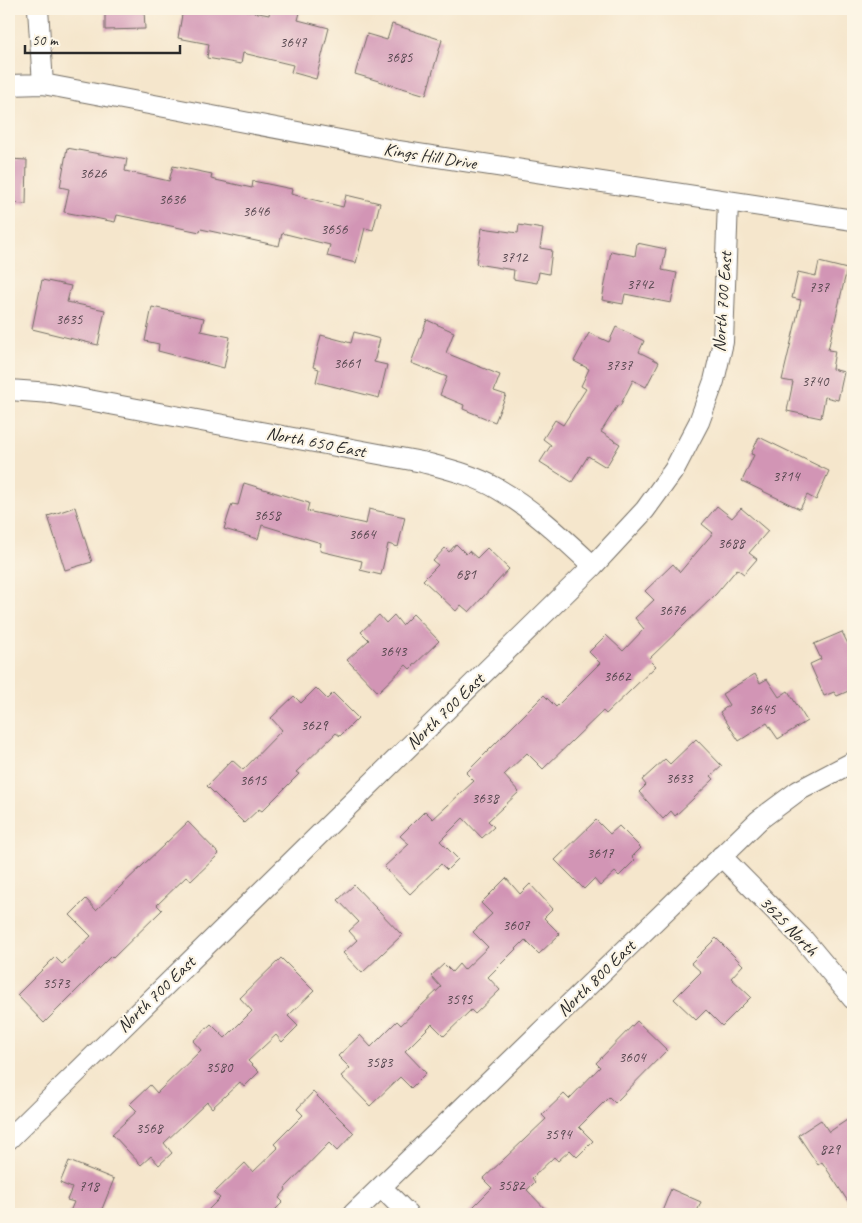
<svg xmlns="http://www.w3.org/2000/svg" width="862" height="1223" font-family="Caveat,sans-serif">
  <rect width="100%" height="100%" fill="#fcf5e5"/>
  <filter id="ink" filterUnits="userSpaceOnUse"><feTurbulence type="fractalNoise" baseFrequency=".02" numOctaves="2"/><feDisplacementMap in="SourceGraphic" scale="10" xChannelSelector="R" yChannelSelector="G"/><feConvolveMatrix kernelMatrix="1 2 1 2 8 2 1 2 1" color-interpolation-filters="sRGB"/></filter>
  <filter id="wash" filterUnits="userSpaceOnUse"><feTurbulence type="fractalNoise" baseFrequency=".0096" numOctaves="4" result="noise"/><feDisplacementMap in="SourceGraphic" scale="20" xChannelSelector="R" yChannelSelector="G"/><feGaussianBlur stdDeviation="1.12" result="paint"/><feColorMatrix in="noise" values="0 0 0 0 0 0 0 0 0 0 0 0 0 0 0 0 0 1.4 0 .05"/><feComposite in="paint" operator="in"/></filter>
  <g filter="url(#wash)">
    <rect width="100%" height="100%" fill="#f5e6cc"/>
    <g id="blocks">
      <path fill="#d295b5" d="M105,9H144L145,29L105,30Z
        M183,9H238L269,15L270,9H301L298,20L329,28L316,79L291,72L293,65L243,53L241,64L207,58L209,44L178,38Z
        M392,24L442,40L426,95L355,74L367,34L387,40Z
        M67,148L127,159L125,171L169,181L173,166L212,174L211,179L252,188L253,181L292,189L291,194L343,207L346,195L380,203L373,230L365,228L356,263L327,256L330,245L282,233L279,246L201,229L200,232L117,215L115,222L64,212L69,189L60,187Z
        M9,159L27,160L26,204L9,203Z
        M519,225L543,229L540,248L552,250L549,274L539,272L537,283L513,279L514,270L476,264L482,228L518,233Z
        M637,243L666,249L662,270L677,273L671,303L625,294L623,304L602,300L611,251L635,256Z
        M819,262L847,269L828,350L835,351L832,369L844,372L838,400L825,397L821,418L787,411L793,382L782,380L801,300L792,298L798,272L816,276Z
        M42,280L71,286L67,302L105,310L98,345L32,329Z
        M152,307L204,318L201,331L230,337L224,368L158,351L159,344L145,341Z
        M427,320L454,332L446,353L500,375L494,391L506,395L495,422L463,409L464,405L440,395L447,377L411,363Z
        M616,327L644,341L639,352L659,362L646,387L633,380L620,406L618,405L601,432L620,444L606,467L588,456L572,482L540,462L551,445L543,439L555,420L563,425L586,389L581,386L589,369L574,361L589,333L609,342Z
        M354,332L380,339L374,362L387,365L379,398L316,382L319,369L313,367L321,335L351,343Z
        M759,437L829,471L816,500L807,495L800,509L742,481L754,455L751,454Z
        M244,483L309,503L307,511L366,524L369,509L405,517L398,547L388,544L381,575L360,570L362,561L320,551L321,543L262,525L258,539L224,529L232,504L238,505Z
        M717,506L732,518L741,508L768,531L749,553L757,559L744,574L737,569L716,594L649,659L656,666L606,714L603,711L543,769L527,753L504,775L519,792L488,821L494,827L482,838L463,818L440,841L458,859L447,870L441,864L410,894L384,867L409,844L400,836L425,811L433,819L474,781L466,773L544,695L556,707L600,663L589,652L606,635L623,651L644,629L635,618L654,600L645,591L673,564L680,572L713,533L702,524Z
        M75,507L92,562L65,570L48,516Z
        M456,544L466,554L469,551L477,558L487,548L509,569L469,612L461,605L456,611L423,580L438,565L433,561L445,548L449,552Z
        M413,614L439,641L410,669L406,665L378,692L347,660L369,640L361,632L379,615L386,623L394,615L402,625Z
        M842,632L848,644L853,642V689L837,696L834,692L824,696L810,664L821,659L814,644Z
        M755,674L760,683L767,679L779,697L788,691L807,721L778,739L767,723L739,741L720,712L729,705L722,694Z
        M316,688L327,699L333,693L358,718L340,736L336,733L296,772L299,774L262,811L259,809L244,823L207,786L232,760L243,770L282,730L271,718L294,696L301,703Z
        M696,739L722,766L711,776L714,779L675,816L671,811L663,819L639,792L646,785L642,780L665,759L670,764Z
        M596,820L610,834L619,826L641,848L632,857L635,860L619,876L615,872L600,886L594,879L584,889L555,860Z
        M188,822L219,854L191,881L187,876L157,905L162,910L113,958L111,956L44,1023L17,995L55,957L62,964L91,936L70,915L86,899L96,910Z
        M506,878L520,894L530,884L553,909L544,918L560,934L539,954L525,940L488,977L500,990L475,1014L471,1010L444,1036L432,1024L405,1051L426,1073L411,1088L400,1077L370,1106L341,1076L350,1068L338,1056L360,1035L371,1047L397,1021L401,1025L441,987L431,976L444,964L452,972L459,964L464,970L488,947L473,932L492,914L481,903Z
        M354,885L402,935L362,973L343,953L357,940L349,931L359,922L338,900Z
        M716,938L743,965L731,978L751,997L722,1026L706,1010L696,1020L674,999L701,972L691,963Z
        M281,958L314,991L288,1016L298,1026L282,1042L276,1035L248,1061L259,1072L244,1087L240,1082L212,1108L207,1102L164,1143L172,1153L159,1165L151,1156L141,1165L112,1134L137,1111L130,1104L150,1085L157,1093L201,1050L193,1041L211,1024L225,1038L252,1011L240,998Z
        M637,1021L667,1050L615,1103L609,1097L579,1127L593,1141L577,1157L570,1150L558,1161L554,1157L532,1178L535,1182L527,1190L550,1214H466L492,1188L483,1179L546,1119L542,1115L564,1094L569,1099L600,1067L596,1063Z
        M313,1092L354,1133L337,1151L329,1143L285,1188L286,1190L279,1198L283,1202L271,1214H204L220,1198L214,1193L245,1163L253,1172L278,1148L274,1144L303,1115L297,1109Z
        M853,1116V1209L822,1162L818,1165L798,1135L821,1120L829,1132Z
        M69,1161L114,1179L100,1214H69L74,1202L67,1200L72,1188L60,1183Z
        M671,1189L701,1202L696,1214H661Z"/>
    </g>
  </g>
  <g filter="url(#ink)">
    <use href="#blocks" fill-opacity="0" stroke="#726c63" stroke-width="1"/>
    <g fill="none" stroke-linecap="round" stroke-linejoin="round">
      <g stroke="#726c63" stroke-width="22">
        <path id="minor" d="M38,9L43,84
          M9,85L43,84L398,151L853,220
          M9,390L51,393L422,462C448,469 474,475 498,489C533,509 563,538 593,566
          M721,856L804,940L853,999
          M9,1139L593,566L645,510L674,470L699,422L714,381L723,342L728,201
          M381,1187L408,1214
          M353,1214L759,820L798,791L853,762"/>
      </g>
      <use href="#minor" stroke="#fff" stroke-width="20"/>
    </g>
  </g>
  <g text-anchor="middle" stroke-width="4.5" stroke-linejoin="round" paint-order="stroke">
    <g font-size="15" fill="#55464e">
      <text x="293" y="47">3647</text>
      <text x="399" y="62">3685</text>
      <text x="93" y="178">3626</text>
      <text x="172" y="204">3636</text>
      <text x="256" y="216">3646</text>
      <text x="334" y="234">3656</text>
      <text x="514" y="262">3712</text>
      <text x="640" y="289">3742</text>
      <text x="819" y="292">737</text>
      <text x="69" y="324">3635</text>
      <text x="347" y="368">3661</text>
      <text x="619" y="370">3737</text>
      <text x="815" y="386">3740</text>
      <text x="786" y="481">3714</text>
      <text x="267" y="520">3658</text>
      <text x="362" y="539">3664</text>
      <text x="731" y="548">3688</text>
      <text x="466" y="579">681</text>
      <text x="672" y="615">3676</text>
      <text x="393" y="656">3643</text>
      <text x="617" y="681">3662</text>
      <text x="762" y="714">3645</text>
      <text x="314" y="730">3629</text>
      <text x="679" y="783">3633</text>
      <text x="253" y="785">3615</text>
      <text x="485" y="803">3638</text>
      <text x="600" y="858">3617</text>
      <text x="516" y="930">3607</text>
      <text x="56" y="988">3573</text>
      <text x="459" y="1004">3595</text>
      <text x="632" y="1062">3604</text>
      <text x="379" y="1067">3583</text>
      <text x="219" y="1072">3580</text>
      <text x="149" y="1133">3568</text>
      <text x="558" y="1139">3594</text>
      <text x="830" y="1154">829</text>
      <text x="511" y="1190">3582</text>
      <text x="89" y="1191">718</text>
    </g>
    <g font-size="18" fill="#2b2b2b" stroke="#fcf5e5">
      <text transform="translate(430 156) rotate(9)" y="6">Kings Hill Drive</text>
      <text transform="translate(722 302) rotate(-86)" y="6">North 700 East</text>
      <text transform="translate(316 442) rotate(11)" y="6">North 650 East</text>
      <text transform="translate(445 711) rotate(-44)" y="6">North 700 East</text>
      <text transform="translate(789 926) rotate(46)" y="6">3625 North</text>
      <text transform="translate(596 978) rotate(-44)" y="6">North 800 East</text>
      <text transform="translate(156 994) rotate(-44)" y="6">North 700 East</text>
    </g>
  </g>
  <rect width="862" height="1223" fill="none" stroke="#fcf5e5" stroke-width="30"/>
  <path d="M25 45v8h155v-8" fill="none" stroke="#2b2b2b" stroke-width="2.5"/>
  <text x="32" y="45" font-size="15" fill="#2b2b2b" stroke="#fcf5e5" stroke-width="4" paint-order="stroke">50 m</text>
</svg>
